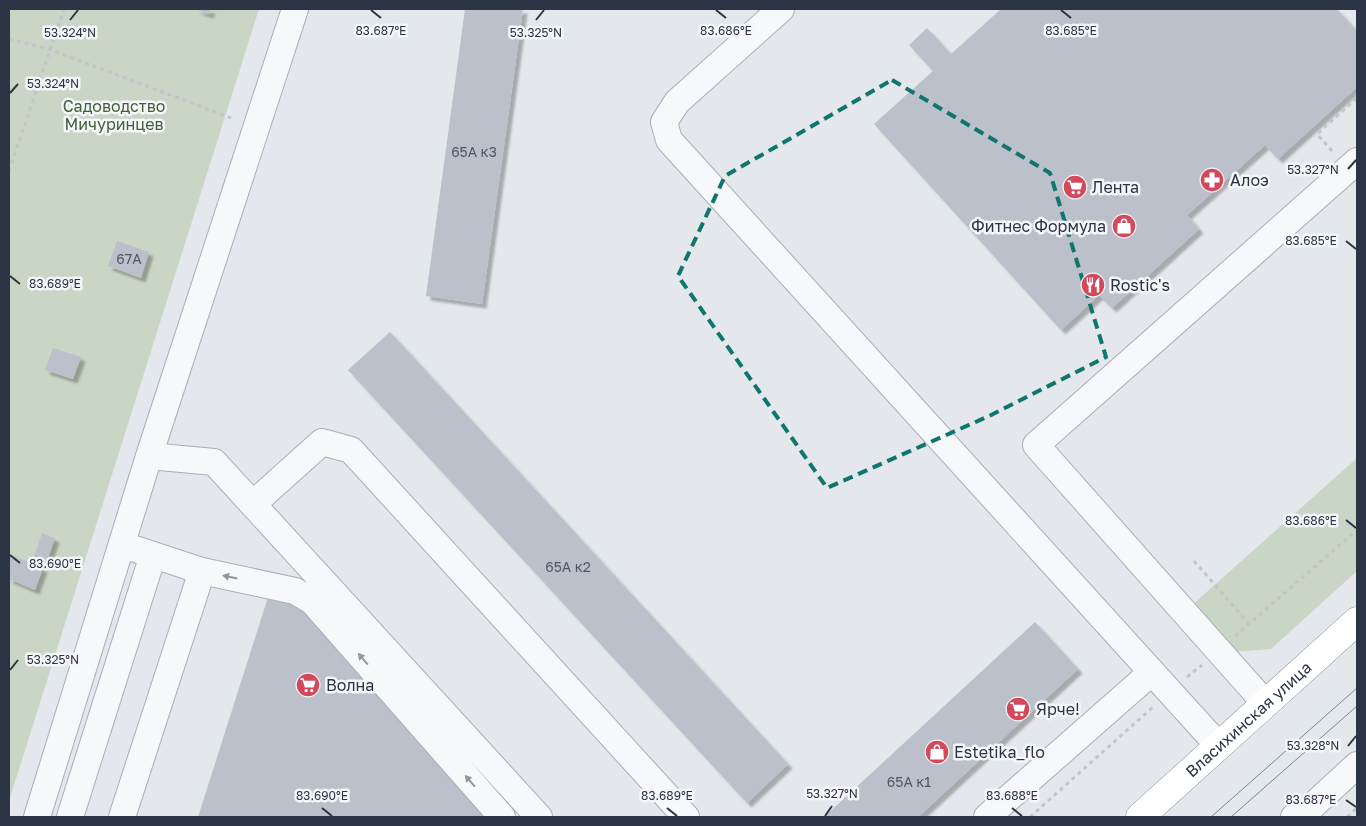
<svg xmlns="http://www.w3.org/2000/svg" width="1366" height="826" font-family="'Golos Text',sans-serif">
  <defs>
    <filter id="shadow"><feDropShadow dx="4.5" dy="4.5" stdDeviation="1" flood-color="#0004"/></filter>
  </defs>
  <rect width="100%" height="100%" fill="#e4e7ec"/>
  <path fill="#c9d6c5" d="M9,9H259L9,801Z
    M1357,458V571L1271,649L1233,652L1191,606Z"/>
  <path fill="#bbc0ca" filter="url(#shadow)" d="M195,9H211L209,14Z
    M465,9H523L482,304L426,296Z
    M1001,9H1337L1357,31V87L1278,159L1265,145L1187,215L1199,229L1112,308L1099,295L1061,330L874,124L933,71L909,45L927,28L951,54Z
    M117,241L149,252L141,278L108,266Z
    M390,332L788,764L747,803L348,370Z
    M53,348L81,357L73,379L45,370Z
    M42,533L55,538L47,561L34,557Z
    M9,554L43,568L35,590L9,579Z
    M269,594L304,605L495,817H198Z
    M1035,622L1078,669L918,817H824Z"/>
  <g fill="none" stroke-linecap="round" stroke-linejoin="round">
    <g stroke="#a9aeb7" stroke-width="28">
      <path id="minor" d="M781,9L677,102L664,122L669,140L1219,746
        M149,456L214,462L539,817
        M253,504L322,442L351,450L686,817
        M123,545L202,571L295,591L312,601L502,817
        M1266,704L1036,445L1357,161
        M37,817L149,456L295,9
        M70,817L153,555
        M122,817L202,571
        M987,817L1152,672
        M1294,817L1307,811L1357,765"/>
    </g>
    <g stroke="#8b94a3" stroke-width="29">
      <g id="highway">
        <path id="s1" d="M1140,817L1357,621"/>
      </g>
    </g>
    <path stroke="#c2c5cb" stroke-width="3" stroke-dasharray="4 4" stroke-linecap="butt" d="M9,39L51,50L234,119
      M1332,151L1317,134L1357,98
      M9,171L64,9
      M1194,561L1249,624
      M1235,636L1357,530
      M1187,677L1202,665
      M1030,817L1153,707
      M1347,817L1357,808"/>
    <use href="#minor" stroke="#f7f8fa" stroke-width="26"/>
    <use href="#highway" stroke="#fff" stroke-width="28"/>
    <path stroke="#7d8696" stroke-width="1" d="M1211,817L1357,688
      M1231,817L1357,706"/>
  </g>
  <defs><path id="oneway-solid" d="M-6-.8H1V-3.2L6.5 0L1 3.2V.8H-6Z" transform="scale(1.25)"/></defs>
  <g fill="#9196a0">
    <use href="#oneway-solid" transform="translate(230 577) rotate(-168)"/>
    <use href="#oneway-solid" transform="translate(363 659) rotate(-131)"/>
    <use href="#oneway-solid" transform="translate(470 781) rotate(-131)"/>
  </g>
  <path fill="none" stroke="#0f766e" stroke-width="4" stroke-dasharray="10 6" stroke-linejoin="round" d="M892,80L1050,173L1106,357L989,416L827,488L678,276L725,176Z"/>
  <path fill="none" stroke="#2b3445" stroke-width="2" d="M371,10L381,18M716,10L726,18M1061,10L1071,18M70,20L78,10M536,20L544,10M10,93L18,84M1348,169L1356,160M1346,241L1356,249M10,276L20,284M1346,520L1356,528M10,555L20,563M10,670L18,660M1348,746L1356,736M1346,800L1356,807M322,808L332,816M667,808L677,816M1012,808L1022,816M825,816L832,806"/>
  <defs>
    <g id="pharmacy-disc" transform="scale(1.25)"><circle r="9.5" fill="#d1495b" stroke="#f4f6f9"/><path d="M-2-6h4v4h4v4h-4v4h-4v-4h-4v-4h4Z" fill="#fff"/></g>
    <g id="supermarket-disc" transform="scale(1.25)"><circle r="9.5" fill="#d1495b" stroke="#f4f6f9"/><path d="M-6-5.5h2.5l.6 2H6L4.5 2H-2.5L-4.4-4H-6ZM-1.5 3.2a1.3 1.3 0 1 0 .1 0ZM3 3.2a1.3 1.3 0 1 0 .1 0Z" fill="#fff"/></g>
    <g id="shop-disc" transform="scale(1.25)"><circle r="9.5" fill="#d1495b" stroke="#f4f6f9"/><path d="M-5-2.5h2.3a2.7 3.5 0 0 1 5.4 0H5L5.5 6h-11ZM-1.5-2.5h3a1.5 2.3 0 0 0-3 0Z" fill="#fff"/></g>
    <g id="restaurant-disc" transform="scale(1.25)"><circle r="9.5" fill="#d1495b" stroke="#f4f6f9"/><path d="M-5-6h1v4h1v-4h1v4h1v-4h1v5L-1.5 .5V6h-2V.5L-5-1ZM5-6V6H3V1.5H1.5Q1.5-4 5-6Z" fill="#fff"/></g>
  </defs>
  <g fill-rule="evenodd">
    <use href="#pharmacy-disc" x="1212" y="180"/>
    <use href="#supermarket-disc" x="1075" y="187"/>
    <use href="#shop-disc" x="1124" y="226"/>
    <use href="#restaurant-disc" x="1093" y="285"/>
    <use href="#supermarket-disc" x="308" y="685"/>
    <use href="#supermarket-disc" x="1018" y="709"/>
    <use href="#shop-disc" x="937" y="752"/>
  </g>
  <g text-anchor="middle" stroke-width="5" stroke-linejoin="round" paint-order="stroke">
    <g font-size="14" fill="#4f5766">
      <text x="474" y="157">65А к3</text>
      <text x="129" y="264">67А</text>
      <text x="568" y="572">65А к2</text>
      <text x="909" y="787">65А к1</text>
    </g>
    <g font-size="16" fill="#3f6138" stroke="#f4f6f9">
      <text x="114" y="112">Садоводство<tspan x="114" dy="18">Мичуринцев</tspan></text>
    </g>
    <g font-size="16" fill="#2b3445" stroke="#f4f6f9" text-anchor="start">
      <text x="1230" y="186">Алоэ</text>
      <text x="1092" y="193">Лента</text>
      <text x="1106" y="232" text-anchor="end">Фитнес Формула</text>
      <text x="1110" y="291">Rostic's</text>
      <text x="326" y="691">Волна</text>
      <text x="1036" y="715">Ярче!</text>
      <text x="954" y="758">Estetika_flo</text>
    </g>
    <g font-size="16" fill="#2b3445" stroke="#f4f6f9">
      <text dy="6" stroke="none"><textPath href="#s1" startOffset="146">Власихинская улица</textPath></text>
    </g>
  </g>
  <g font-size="12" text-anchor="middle" fill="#2b3445" stroke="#f4f6f9" stroke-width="5" stroke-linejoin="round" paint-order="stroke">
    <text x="1071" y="35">83.685°E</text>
    <text x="381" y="35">83.687°E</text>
    <text x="726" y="35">83.686°E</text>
    <text x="70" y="37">53.324°N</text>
    <text x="536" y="37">53.325°N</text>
    <text x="53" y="88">53.324°N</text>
    <text x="1313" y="174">53.327°N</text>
    <text x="1311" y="245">83.685°E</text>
    <text x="55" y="288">83.689°E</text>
    <text x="1311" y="525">83.686°E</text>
    <text x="55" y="568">83.690°E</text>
    <text x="53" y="664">53.325°N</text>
    <text x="1313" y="750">53.328°N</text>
    <text x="832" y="798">53.327°N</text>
    <text x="322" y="800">83.690°E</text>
    <text x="667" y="800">83.689°E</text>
    <text x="1012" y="800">83.688°E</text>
    <text x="1311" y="804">83.687°E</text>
  </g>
  <rect width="1366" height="826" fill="none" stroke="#2b3445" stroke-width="20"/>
</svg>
